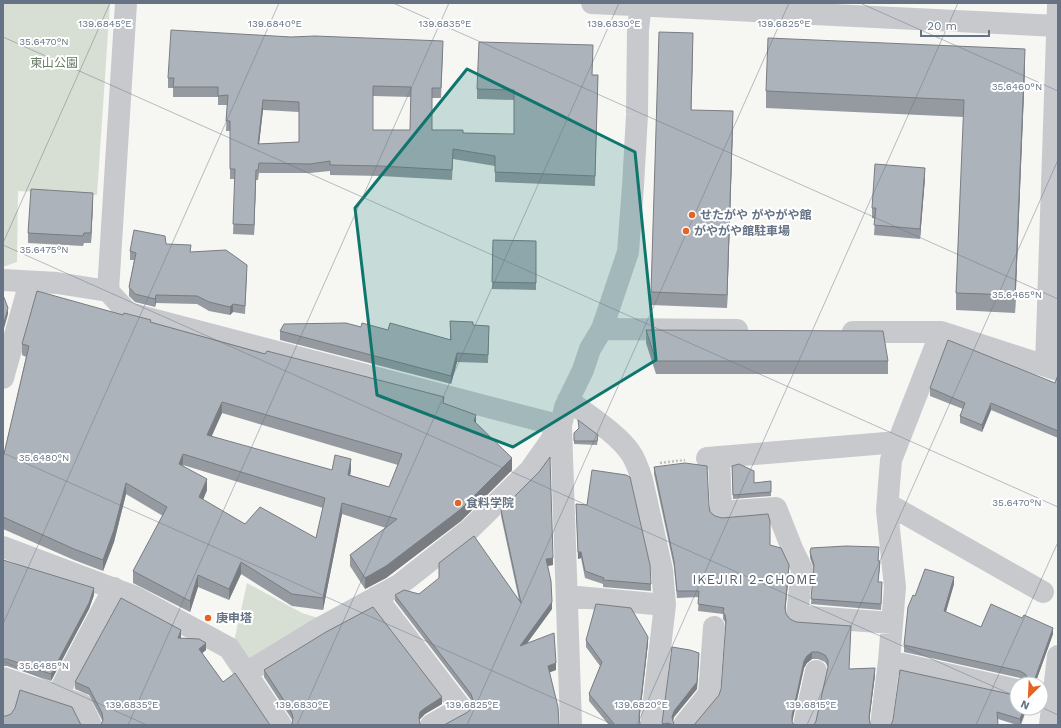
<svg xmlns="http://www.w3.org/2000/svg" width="1061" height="728" font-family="'Work Sans','Noto Sans JP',sans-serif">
  <rect width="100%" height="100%" fill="#f6f6f3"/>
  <path fill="#d7ded4" d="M3,3H110L97,195L18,191L17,262L3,267Z
    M247,583L302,613L325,620L250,666L233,646Z"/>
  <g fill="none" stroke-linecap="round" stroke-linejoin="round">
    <path stroke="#bec0c2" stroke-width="2.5" stroke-dasharray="2 2" stroke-linecap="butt" d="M660,463L685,460"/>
    <path stroke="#c7c9cd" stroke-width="22" d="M592,3L1058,26
      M3,280L57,283L108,291L128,313L561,426L530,470L469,530L399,585L320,628L246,673
      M108,291L126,3
      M602,329L737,330
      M853,332H941L1058,370
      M1046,366L1058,5
      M3,378L30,282
      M568,400C586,414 617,433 630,452C636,460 639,470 642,480L662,570L665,605L651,725
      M719,457L721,512L776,508L793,551L802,569L797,616L892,623
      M707,458L898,442
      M888,504L1043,592
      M3,547L133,596L229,648L281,725
      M567,596L665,605
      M376,597L461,708L431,725
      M889,661L1017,690
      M3,678L81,704L91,725
      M57,696L114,588
      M3,711L12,681
      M571,725L561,426L565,407L583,370L590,349L602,329L628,252L633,186L637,115L638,29L641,5
      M684,725L709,694L714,627
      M804,725L816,671
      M881,725L889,661L895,587L887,510L891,460L941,332
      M1050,725L1058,656"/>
  </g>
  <path fill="#959aa0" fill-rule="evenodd" d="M693,46L691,110L733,124L727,308L651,305V292Z
    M443,51L441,98H432V130L463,133L514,134V100L477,99V89L592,75H598L595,186L495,182V166L453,159L452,180L381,176L330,175V171L310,173H259L258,180H256L254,235L233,234L235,179H230V131H226L227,105H218V97H173V88H168V78ZM373,96L411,97L410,130H373ZM263,110L299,112V142L259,144Z
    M1025,67L1015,313L956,310V293L964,117L766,108V91Z
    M925,178L920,239L874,235L875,219L872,218V208Z
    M93,203L91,243H84L83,246L28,243V233Z
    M493,240L536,241V290L492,289Z
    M166,244L191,252L247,273L245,314L233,312L230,315L209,311L197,304L156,303L155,307L135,302L129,296V287L134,260H130V251Z
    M450,321L473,325L489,335L488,363L457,362L451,384L280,340V331L361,327L388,330L450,340Z
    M151,322L444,403L476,423L512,470L461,521L386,578L365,589L350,566V555L386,528L342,514L323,610L292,606L241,574L229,600L198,587L190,612L133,583V571L163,516L126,494L114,542L103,571L74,560L3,529V458L26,357L22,355V344ZM222,413L398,465L389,487L350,475L351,470H332L211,437ZM183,465L323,508L316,538L245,524L203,500L207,490Z
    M646,330L888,361V374H656L646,343Z
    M1058,375V438L991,410L982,432L960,423V416L963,409L930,396V388L1055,383Z
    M574,433L598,438L597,445L574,444Z
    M732,466L754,483L771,481V496L733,499Z
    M654,467L709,506L710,512L715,516L770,545L789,571L785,611L786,614L790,619L849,669L875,675L869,720L870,723L816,721L828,668V667L825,662L818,659H812L807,663L804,668L792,721L719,695L721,689L726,626L725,622L723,619V614L698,611L699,597L677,598L674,567L654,474Z
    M576,504L587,505L651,584V591L603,587V584L585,578L581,558L578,559Z
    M501,510L553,565L548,566L552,609L527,643L556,670L550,672L468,712L472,707L473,705L471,700L395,601V595L419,594L519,600L501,516Z
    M810,552L879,553L878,561L880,567L878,582L882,587L881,610L811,604L814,569L810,558Z
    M3,560L94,595L89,609L51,681L7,666H3Z
    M954,584L946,612L981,627L1053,634L1035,684H1027L1025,681L1020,678L904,652V645L915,596Z
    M181,636V638L206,650L202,653L223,682L103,722L102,720L89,695L75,689V682Z
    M586,640L648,643L639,720L640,724L641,725H609L589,701V694L600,666L586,647Z
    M699,660L697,689L674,717L673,721L674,725H662V723Z
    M264,670L442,704L425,714L420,719L419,721L420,724H292L293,721L291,718L264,677Z
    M1017,708H1027L1021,725H1017L998,719L891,725Z"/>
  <path fill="#797d82" d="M693,33V46L691,123V110Z
    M1025,49V67L1015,313V295Z
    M263,100V110L258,153V144Z
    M733,111V124L727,308V295Z
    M925,168V178L920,239V229Z
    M256,170V180L254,235V225Z
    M93,193V203L91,243V233Z
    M156,295V303L155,307V299Z
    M233,304V312L230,315V307Z
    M8,308V314L3,332V326Z
    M457,353V362L451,384V376Z
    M222,402V413L207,447V435Z
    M991,403V410L982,432V425Z
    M476,415V427L474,421Z
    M183,454V465L179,464Z
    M512,458V470L461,521L386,578L365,589V578Z
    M351,459V470L348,486V475Z
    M207,479V490L199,509V497Z
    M126,483V494L114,542L103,571V560Z
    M342,503V514L323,610V598Z
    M578,552H581V558L578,559Z
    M553,558V565L546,566V559Z
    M241,562V574L229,600V589Z
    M789,565V571L785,615V608Z
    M198,575V587L190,612V601Z
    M954,577V584L944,618V611Z
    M94,588V595L89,609L51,681V674Z
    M552,602V609L520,653V646Z
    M1053,628V634L1035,684H1033Z
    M181,630V636L178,645V638Z
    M648,637V643L639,724V717Z
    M206,643V650L199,656V649Z
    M812,652V659L807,663L804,668L792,723V716L804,661L807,656Z
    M699,653L697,689L674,717L672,723V717Z
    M556,663V670L548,673V666Z
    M875,668V675L869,723V717Z
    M442,697V704L425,714L420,719L419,725V718L420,712L425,708Z
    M1024,708H1027L1020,725V719Z"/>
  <path fill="#adb3ba" stroke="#797d82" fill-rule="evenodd" d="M171,30L291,37L315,36L443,41L441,88H432V130H463V133L514,134V90L477,89L479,42L593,45L592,75H598L595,176L495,172V156L453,149L452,170L381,166L330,165V161L310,164L259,163L258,170H256L254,225L233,224L235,169H230V121H226L228,95L218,96V87H173L174,78H168ZM373,86L411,87L410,130H373ZM263,100L299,102V142L258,144Z
    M659,32L693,33L691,110L733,111L727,295L651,292Z
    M768,38L1025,49L1015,295L956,293L964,100L766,91Z
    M875,164L925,168L920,229L874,225L876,208H872Z
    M31,189L93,193L91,233H84L83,236L28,233Z
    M134,230L165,236L166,244L191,245L190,252L226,250L247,265L245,306L233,304L230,307L209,302L197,296L156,295L155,299L135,294L129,287L136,253L130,251Z
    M493,240L536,241V283L492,282Z
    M37,291L123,315L124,313L151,320L150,322L265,354L267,351L444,397L443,403L476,415L474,421L512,458L461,509L386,566L365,578L350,555L397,519L342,503L323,598L292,594L241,562L229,589L198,575L190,601L133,571L167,507L126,483L114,530L103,560L74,549L3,517V458L29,346L22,344ZM222,402L402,454L389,487L348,475L351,459L335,455L332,470L207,435ZM183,454L325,498L316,538L260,507L245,524L199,497L207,479L179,464Z
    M3,295L8,308L3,326Z
    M450,321L473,322V325L489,326L488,355L457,353L451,376L280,331L284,324L346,323L361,327L362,323L388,330L390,323L451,340Z
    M646,330L883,331L888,361H656Z
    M948,340L1055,383L1058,375V431L991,403L982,425L960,416L965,403L930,388Z
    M578,420L598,435L597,441H574V433L579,428Z
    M550,457L553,558L546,559L551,581L552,602L520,646L554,633L556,663L548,666L558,707L559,725H444L468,712L472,707L473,700L471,694L395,595L404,590L419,594L439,578V563L474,536L521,603L501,510L539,472Z
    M685,463L707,466L709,506L710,512L715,516L722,518L768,514L770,521V545L781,548L789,565L785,608L786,614L790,619L796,622L851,626L849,669L875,668L869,717L870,723L871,725H814L816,721L828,667V660L825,655L818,652H812L807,656L804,661L792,716V722L794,725H694L719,695L721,689L726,621L725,615L723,612L724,608L698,604L699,591H677L674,561L654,467Z
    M739,464L754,471V483L771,481V492L733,495L732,466Z
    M592,470L626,475L630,477L650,565L651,584L603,580L604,578L585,571L581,552H578L576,504L587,505Z
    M846,546L879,547L878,561H880L878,582H882L881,604L811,599L814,565L810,552L811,548Z
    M3,560L94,588L89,603L51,674L7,659H3Z
    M925,569L954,577L944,611L981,627L991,604L1022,618L1024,615L1053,628L1033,684H1029V679L1025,674L1020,671L904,645L908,607L913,595L915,596Z
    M121,598L181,630L178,638L199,639L206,643L199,649L223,682L235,673L270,725H101L103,720L102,713L89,688L75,682Z
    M596,604L631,608L648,637L639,717L640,724L641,725H615L589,694L602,662L586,640Z
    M373,607L442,697L425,708L420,712L419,718L420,724L421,725H291L292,724L293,717L291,711L264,670L326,632Z
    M672,647L690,650L699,653L697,682L674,711L672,717L674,725L667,723L665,724L662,723Z
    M900,670L1014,695H1017V708H1024L1020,719L997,712L998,725H891L893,720Z
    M20,690L72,707L81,725H3V716H6L11,714L15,708Z"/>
  <path fill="#0f766e" fill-opacity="0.2" stroke="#0f766e" stroke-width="3" stroke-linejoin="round" d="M467,69L635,152L656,360L513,447L377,395L355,208Z"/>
  <path fill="none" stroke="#657385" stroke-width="1" stroke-opacity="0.45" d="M393,3L1058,299M860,3L1058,91M3,37L1058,507M3,243L110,3M3,245L1017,697M3,453L614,725M3,624L279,3M3,661L147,725M1041,707L1058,715M128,725L449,3M297,725L619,3M467,725L789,3M637,725L958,3M807,725L1058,160M976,725L1058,542"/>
  <g fill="#e56424" stroke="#fff" stroke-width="1.5">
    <circle cx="692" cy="215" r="4"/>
    <circle cx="686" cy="231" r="4"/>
    <circle cx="458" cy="503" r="4"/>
    <circle cx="208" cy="618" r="4"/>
  </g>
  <g text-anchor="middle" stroke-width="4" stroke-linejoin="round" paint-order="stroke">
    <g font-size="12" fill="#667c64" stroke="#fff">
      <text x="54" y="67">東山公園</text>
    </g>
    <g font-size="12" font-weight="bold" fill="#657385" stroke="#fff" text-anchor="start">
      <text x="700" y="219">せたがや がやがや館</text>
      <text x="694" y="235">がやがや館駐車場</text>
      <text x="466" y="507">食料学院</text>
      <text x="216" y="622">庚申塔</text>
    </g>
    <g font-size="13" letter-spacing="1" fill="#535d6a" stroke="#fff">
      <text x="755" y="584">IKEJIRI 2-CHOME</text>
    </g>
  </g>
  <g font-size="10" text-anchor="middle" fill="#657385" stroke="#fff" stroke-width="4" stroke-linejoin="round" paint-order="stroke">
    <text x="105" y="27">139.6845°E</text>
    <text x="445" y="27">139.6835°E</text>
    <text x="614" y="27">139.6830°E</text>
    <text x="784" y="27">139.6825°E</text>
    <text x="275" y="27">139.6840°E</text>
    <text x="44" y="45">35.6470°N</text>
    <text x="1017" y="90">35.6460°N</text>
    <text x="44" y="253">35.6475°N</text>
    <text x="1017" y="298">35.6465°N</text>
    <text x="44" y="461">35.6480°N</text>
    <text x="1017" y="506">35.6470°N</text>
    <text x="44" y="669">35.6485°N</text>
    <text x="132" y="708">139.6835°E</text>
    <text x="302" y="708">139.6830°E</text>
    <text x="472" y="708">139.6825°E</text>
    <text x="641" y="708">139.6820°E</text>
    <text x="811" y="708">139.6815°E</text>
  </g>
  <rect width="1061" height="728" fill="none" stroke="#657385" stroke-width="8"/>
  <g transform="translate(1029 696) rotate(204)"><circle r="19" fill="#ffffff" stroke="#c1c7ce"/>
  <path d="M0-3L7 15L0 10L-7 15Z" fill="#e56424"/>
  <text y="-6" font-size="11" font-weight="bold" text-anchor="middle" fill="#657385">N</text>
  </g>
  <path d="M921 30v6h68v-6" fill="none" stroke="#657385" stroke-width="2"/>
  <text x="927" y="30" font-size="12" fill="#657385" stroke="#ffffff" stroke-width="3" paint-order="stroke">20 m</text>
</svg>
